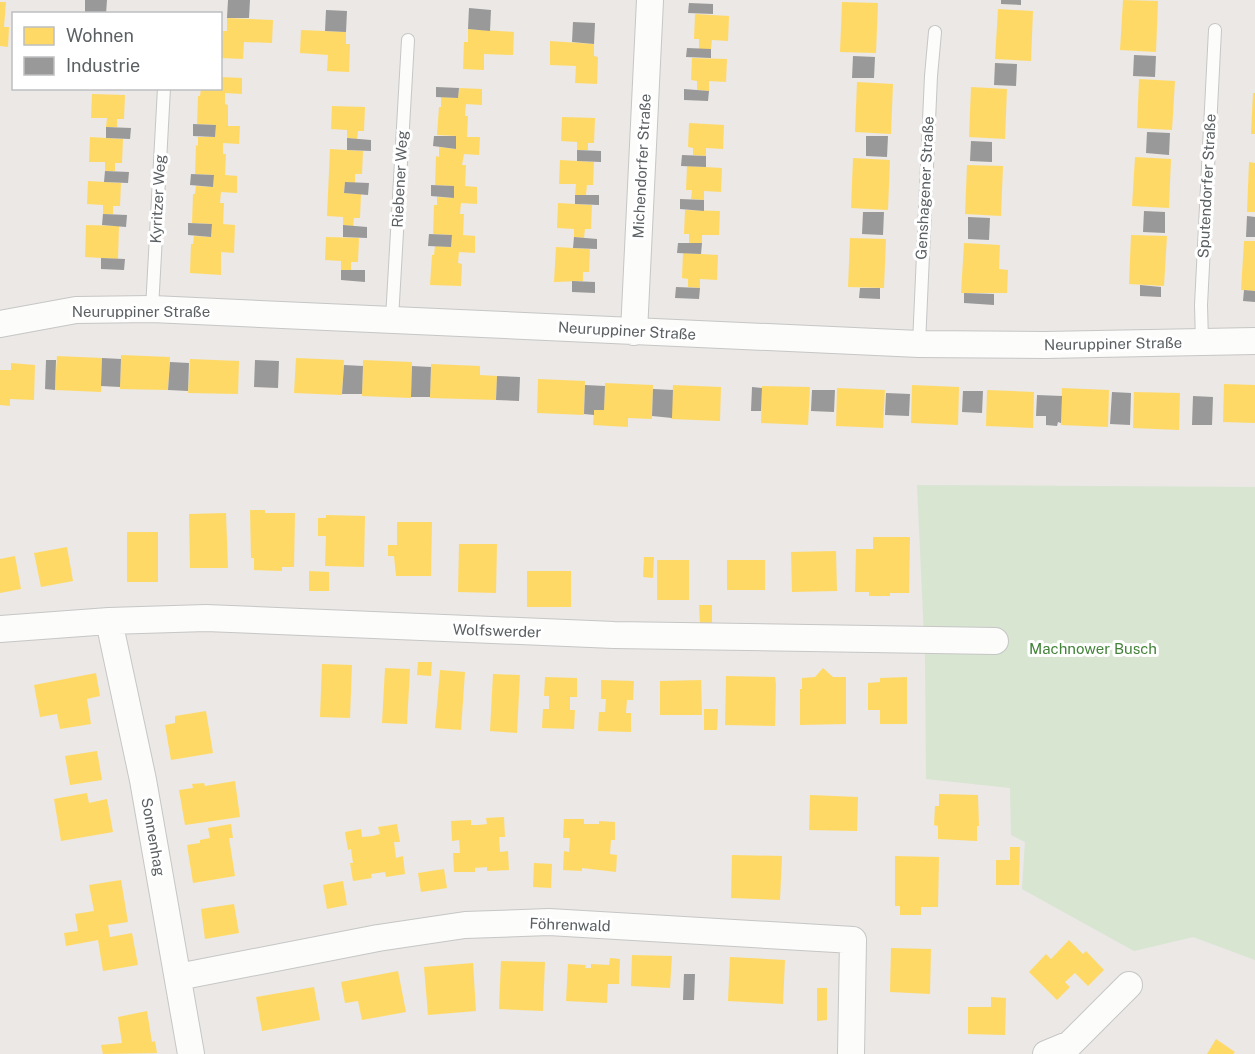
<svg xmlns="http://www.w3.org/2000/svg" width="1255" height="1054" font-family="'Public Sans',sans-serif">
  <rect width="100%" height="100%" fill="#ebe8e5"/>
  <path fill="#d7e5d1" d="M917,485L1255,487V960L1193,937L1134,951L1022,889L1025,842L1011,835L1010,788L926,779L925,658Z"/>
  <path fill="#ffd966" d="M1123,0L1158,1L1156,52L1120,50Z
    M0,2H6L4,27H9L8,47L0,46Z
    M842,2L878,3L876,53L840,52Z
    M998,9L1033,11L1031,61L995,59Z
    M695,14L729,16L728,41L712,40L711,49H699V39H694Z
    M227,18L273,20L272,43L244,42L243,59L221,58L223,31H227Z
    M468,29L514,32L513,55L484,54V70L463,69L464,42H468Z
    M301,30L346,32V44H350L349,72L327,71L328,55L300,53Z
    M550,41L594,44V56L598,57L597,84L575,83L576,66L550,65Z
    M692,58L727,59L726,82L709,81V91L697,90V81L691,80Z
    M220,77L242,78V94L225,93V104L228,105V126H240L239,144L223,143V154H226L225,175L237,176V193L221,192L220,203H224L223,224L235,225L234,253L221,252V275L190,273L191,244H193L194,236L211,237L212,224L192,223L193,194H195L196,186L213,187L214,175L195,174L196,145L198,146V137H215L216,125L197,124L198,96H200L201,88H220Z
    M1139,79L1175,81L1172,130L1137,128Z
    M857,82L893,84L891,134L855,132Z
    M971,87L1007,89L1005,139L969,137Z
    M459,88L482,89V105L466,104L465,116H468L467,137H480L479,155L464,154L462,165H466L465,186L477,187V204L461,203L460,214H464L463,235L475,236V253L459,252L458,263L462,264L461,286L430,285L432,255H434L435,246L451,247L452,235L433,234L434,205H437V197L454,198V186L435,185L436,156L439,157V147L456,149V136L437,135L439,107H441V97L458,98Z
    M1253,93H1255V134H1251Z
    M92,94L125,95L124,119H117V127H106L107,118H91Z
    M332,106L365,107L364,131H358L357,139L347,138V130L331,129Z
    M562,117L595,118L594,143H588V150H577V142L561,141Z
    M689,123L724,125L723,149L706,148V156L693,155V148L688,147Z
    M90,137L123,139L122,163H115V171H105V162H89Z
    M330,149L363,151L362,174H355V183L345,182L344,193L361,194L360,218H354L353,226L343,225V217L327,216Z
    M1135,157L1171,159L1169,208L1132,206Z
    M853,158L890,160L888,210L851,208Z
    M560,160L594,162L593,185H587L586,195H575L576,184H559Z
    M1249,162L1255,163V212H1247Z
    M967,165L1003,166L1001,216L965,214Z
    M687,166L722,168L721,192L704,191V200L691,199L692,190H686Z
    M88,181L121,183L120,206H113V214H103V205L87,204Z
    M558,203L592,205L591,229H585L584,238L574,237V229L557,228Z
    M685,210L720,211L719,235H702V243H689V234H684Z
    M86,225L119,226L118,259L85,257Z
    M1131,235L1167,236L1164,286L1129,284Z
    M326,237L359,238L358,262H351V270H341V261L325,260Z
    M850,238L886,239L884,288L848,287Z
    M1244,241H1255V291L1241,290Z
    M964,243L1000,245L999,269L1008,270L1007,293H961Z
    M556,247L590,249L589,272H583V281L554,282Z
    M683,253L718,255L717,280L700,279V288L688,287V279L682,278Z
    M121,355L170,357L168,390L120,389Z
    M57,356L102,358L101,392L55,390Z
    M296,358L344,360L342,395L294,393Z
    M190,359L239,361L238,394L188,393Z
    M363,360L412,362L411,398L362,396Z
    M11,363L35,365L34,400L10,399V406L0,405V370H11Z
    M431,364L480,366V375L497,376L496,400L430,398Z
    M538,379L585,381L584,415L537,413Z
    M605,383L653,385L652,419L628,418V427L593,425L594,410H604Z
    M1224,384L1255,385V423L1223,422Z
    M673,385L721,387L720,421L671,419Z
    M912,385L959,387L958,425L911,423Z
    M762,386L810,387L808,425L761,423Z
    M837,388L885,390L883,428L836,426Z
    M1062,388L1109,390L1108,427L1061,425Z
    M987,390L1034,392L1033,428L986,426Z
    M1134,392L1180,393L1179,430L1133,428Z
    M250,510H265V513H295L294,567H282V571L254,570V558H251Z
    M226,513L228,568H190L189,514Z
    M326,515L365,516L364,567L325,566L326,536H318V518H326Z
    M397,522H432L431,576H396L394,556H388V545H397Z
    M127,532H158V582H127Z
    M873,537H910L909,593H890V596H869V592H855L856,549H873Z
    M459,544H497L496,593L458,592Z
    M67,547L73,581L41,587L34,553Z
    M836,551L837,591L792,592L791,552Z
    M15,556L21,589L0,593V559Z
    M644,557H654L653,578L643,577Z
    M657,560H689V600H657Z
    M727,560H765V590H727Z
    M309,571L329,572V591H309Z
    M527,571H571V607H527Z
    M699,605H712V624H700Z
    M418,662H432L431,676L417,675Z
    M322,664L352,665L350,718L320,717Z
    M385,668L410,669L407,724L382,723Z
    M823,668L833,677H846V724L800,725V689H802V678L815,677Z
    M440,670L465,672L461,730L435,728Z
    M96,673L100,696L87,699L91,724L60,729L57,714L40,717L34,685Z
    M493,674L520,675L517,733L490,731Z
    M726,676L775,677L776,685L775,726L725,725Z
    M545,677L577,678V697H570V710H575L574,729L542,728L543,709H549V696H544Z
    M907,677V724H880V710H868V683L880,682V678Z
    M601,680L634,681L633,700H627L626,713H631V732L598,731L599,712H605L606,699H601Z
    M701,680L702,715H660V681Z
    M704,709H718L717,730H704Z
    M206,711L213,753L171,760L165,725L175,723V716Z
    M97,751L102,780L70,785L65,756Z
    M235,781L240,817L185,825L179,790L193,788L192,784L204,783L205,786Z
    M87,793L89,803L107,799L113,832L61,841L54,799Z
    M939,794L978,795L979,826H977V841L938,839V826L934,825L935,806H939Z
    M810,795L858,797L857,831L809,830Z
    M504,817L505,837H499L500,852L508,851L509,870L487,871V867L475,868V872H454L453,853H460L459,840L452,841L451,821L471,820V825H478L487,824L486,818Z
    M564,819H584V824H599V821L615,822V840H611L610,854L617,855L616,872L582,868V871L563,870L564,851L569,852L570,838H563Z
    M231,824L233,838H229L235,876L193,883L187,845L200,843V840L210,838L208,828Z
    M397,824L400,842H394L396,858L403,856L405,874L386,877L385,872L371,874L372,878L353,881L350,863H353L351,849L348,850L345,832L361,829L362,837L373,836L380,834L378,827Z
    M1010,847H1020L1019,885H996V860H1010Z
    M732,855L782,856L780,900L731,898Z
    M895,856L939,857L938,907H921V915H900V906H895Z
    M534,863L552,864L551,888L533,887Z
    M444,869L447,888L421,892L418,873Z
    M121,880L128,922L108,925L110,937L132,933L138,965L103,971L98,940L66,946L64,933L78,931L75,914L94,911L89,885Z
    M343,881L347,905L327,909L323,885Z
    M234,904L239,933L205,939L201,909Z
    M1069,940L1083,954L1086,951L1104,970L1088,986L1075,973L1065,982L1070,987L1057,1000L1029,972L1046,954L1051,959Z
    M891,948L931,949L930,994L890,992Z
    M632,955L672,956L670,988L631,986Z
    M730,957L785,960L783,1004L728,1001Z
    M610,958L620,959L619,984H608L607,1003L566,1001L568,964L586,965L585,968H591V964L609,965Z
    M501,961L545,962L543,1011L499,1009Z
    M473,963L476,1011L428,1015L424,967Z
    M398,971L406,1012L362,1020L358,1001L345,1003L341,982Z
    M314,987L320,1020L262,1031L256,997Z
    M817,988H827V1020L817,1021Z
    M991,997L1006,998L1005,1035L968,1034V1007H991Z
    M147,1011L152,1042L155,1041L157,1053L103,1054L101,1045L122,1043L118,1017Z
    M1216,1039L1235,1052L1233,1054H1207Z"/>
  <path fill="#999" d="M85,0H107L106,14H85Z
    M228,0H250L249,18H227Z
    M1001,0H1021V5L1001,4Z
    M689,3L713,4V14L688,13Z
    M469,8L491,10L490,31L468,29Z
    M326,10L347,11L346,32L325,31Z
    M573,22L595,23L594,44L572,42Z
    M687,48L711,49V58L686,57Z
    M1134,55L1156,56L1155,77L1133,76Z
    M853,56L875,57L874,78H852Z
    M995,63L1017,64L1016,86L994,85Z
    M436,87L459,88L458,98L436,97Z
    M684,89L709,91L708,101L684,100Z
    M193,124L216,125L215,137L193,136Z
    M106,127L131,128L130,139L106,138Z
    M1147,132L1170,133L1169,155L1146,153Z
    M434,136H456V149L433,146Z
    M866,136H888L887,157L866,156Z
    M347,138L371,140V151L347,150Z
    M971,141L992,142V162L970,161Z
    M577,150L601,151V162L577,161Z
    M682,155L706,156V167L681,166Z
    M105,171L129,172L128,183L104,182Z
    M191,174L214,175L213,187L190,185Z
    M345,182L369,183L368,195L344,193Z
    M431,185L454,186V198L431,196Z
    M575,195H599V205L575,204Z
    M680,199L704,200V211L680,209Z
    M1144,211L1165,212V233L1143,232Z
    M863,212H884L883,235L862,234Z
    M103,214L127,215L126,227L102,225Z
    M1247,216L1255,217V237H1246Z
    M968,217L990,218L989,240L968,239Z
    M188,223L212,224L211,237L188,235Z
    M343,225L367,227V238L343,237Z
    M429,234L452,235L451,247L428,246Z
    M574,237L597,239V249L573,248Z
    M678,243H702L701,254L677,253Z
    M101,258L125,259L124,270L101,269Z
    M341,270H365V282L341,280Z
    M572,281L595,282V293L572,292Z
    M1140,285L1161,287V297L1140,296Z
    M676,287L700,288L699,299L675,298Z
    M860,288H880V299L859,298Z
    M1244,290L1255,291V302L1243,301Z
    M964,293L994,294V305L964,303Z
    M102,358L121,359L120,387L101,386Z
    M46,360H56L55,390L45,389Z
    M255,360L279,361L278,388L254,387Z
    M170,362L189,363L188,391L168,390Z
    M344,365L363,366L362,394H342Z
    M412,366L431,367L430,397H411Z
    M497,376L520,377L519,401L496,400Z
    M585,385L605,386L604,410H594V415L584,414Z
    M752,387L762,388L761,411H751Z
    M653,389L673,390L672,418L652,416Z
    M812,390H835L834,412L811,411Z
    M963,391H983L982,413L962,412Z
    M1112,392L1131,393L1130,425L1110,424Z
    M886,393L910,394L909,416L885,415Z
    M1037,395L1062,396L1061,423L1058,422L1057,426L1046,425V416H1036Z
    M1193,396L1213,397L1212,425H1192Z
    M684,974H695L694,1000H683Z"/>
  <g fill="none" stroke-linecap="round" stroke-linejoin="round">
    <g stroke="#c6c6c6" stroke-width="14">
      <path id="lane" d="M152,309L164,88
        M392,319L408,40
        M1202,342L1201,305L1215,30
        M919,344L931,76L935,32"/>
    </g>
    <g stroke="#c6c6c6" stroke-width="28">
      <path id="street" d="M0,324L76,310L152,309L919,344L1045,345L1255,341
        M634,332L650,0
        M109,621L143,780L191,1054
        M0,629L109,621L206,618L614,635L995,641
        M178,977L378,938L465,925L549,922L853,940L851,1054
        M1046,1054L1070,1044L1129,985"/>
    </g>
    <use href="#lane" stroke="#fcfcfb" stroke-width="12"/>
    <use href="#street" stroke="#fcfcfb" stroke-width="26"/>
  </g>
  <g text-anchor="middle" stroke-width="6" stroke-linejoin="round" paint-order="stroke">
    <g font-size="15" fill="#5b6063" stroke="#fff">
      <text transform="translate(642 166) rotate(-87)" y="5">Michendorfer Straße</text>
      <text transform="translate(400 179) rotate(-87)" y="5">Riebener Weg</text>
      <text transform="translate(1207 186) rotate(-87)" y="5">Sputendorfer Straße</text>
      <text transform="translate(925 188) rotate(-87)" y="5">Genshagener Straße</text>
      <text transform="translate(158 199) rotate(-87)" y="5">Kyritzer Weg</text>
      <text x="141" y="317">Neuruppiner Straße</text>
      <text transform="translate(627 331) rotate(3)" y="5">Neuruppiner Straße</text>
      <text transform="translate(1113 344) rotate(-1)" y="5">Neuruppiner Straße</text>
      <text transform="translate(497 631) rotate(2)" y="5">Wolfswerder</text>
      <text transform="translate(153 837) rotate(80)" y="5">Sonnenhag</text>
      <text transform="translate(570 925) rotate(2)" y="5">Föhrenwald</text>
    </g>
    <g font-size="15" fill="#438339" stroke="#fff">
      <text x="1093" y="654">Machnower Busch</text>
    </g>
  </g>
  <rect x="12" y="12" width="210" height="78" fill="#ffffff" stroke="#bdbfc1" stroke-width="1.5"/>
  <rect x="24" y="27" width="30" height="18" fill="#ffd966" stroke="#bdbfc1" stroke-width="1.5"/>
  <text x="66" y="42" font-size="18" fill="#5b6063">Wohnen</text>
  <rect x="24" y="57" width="30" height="18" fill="#999999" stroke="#bdbfc1" stroke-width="1.5"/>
  <text x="66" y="72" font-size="18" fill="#5b6063">Industrie</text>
</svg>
